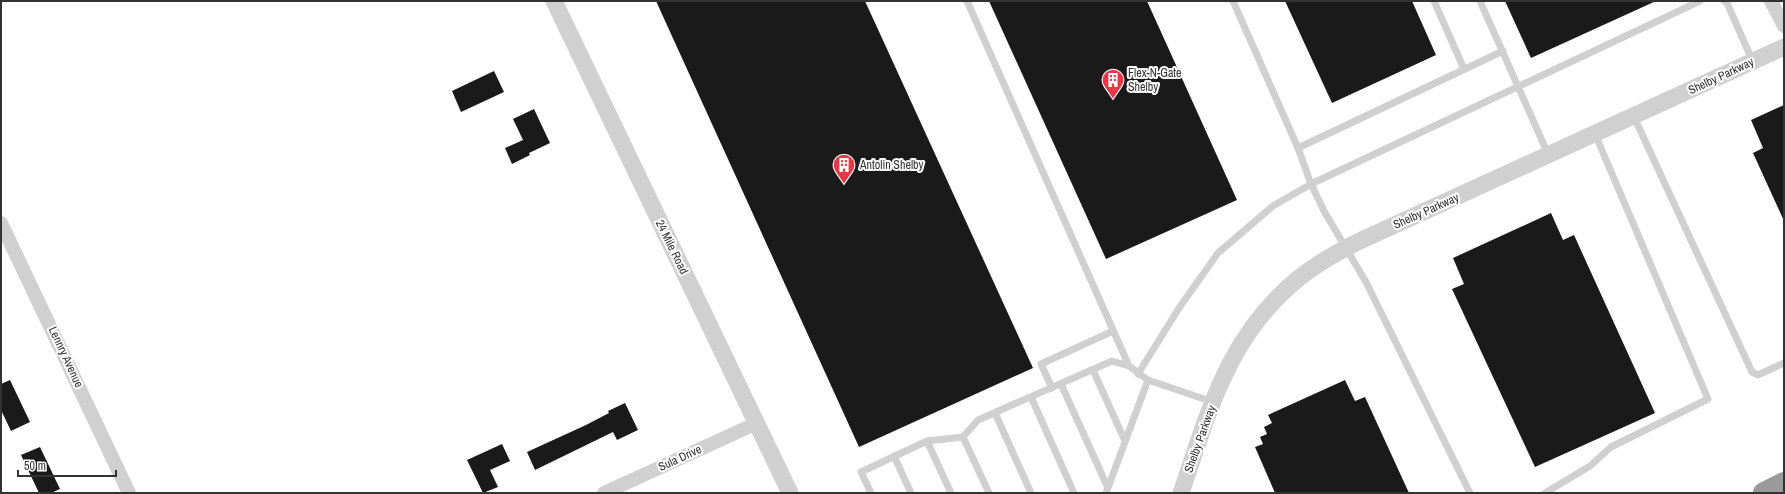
<svg xmlns="http://www.w3.org/2000/svg" width="1785" height="494" font-family="'Archivo Narrow',sans-serif">
  <rect width="100%" height="100%" fill="#fff"/>
  <path fill="#1a1a1a" d="M656,1H865L1033,368L859,447Z
    M989,1H1147L1237,200L1106,259Z
    M1285,1H1412L1436,55L1332,103Z
    M1505,1H1656L1531,58Z
    M494,71L504,92L461,112L452,91Z
    M1784,105V221L1753,153L1763,148L1751,120Z
    M534,109L550,143L529,153L530,155L512,164L505,148L523,140L513,119Z
    M1551,213L1563,240L1574,235L1655,413L1535,467L1452,289L1464,284L1453,258Z
    M10,380L30,422L11,431L1,410V384Z
    M1345,380L1355,401L1365,397L1409,493H1275L1255,447L1263,444L1260,437L1267,434L1264,427L1272,423L1268,415Z
    M625,403L638,430L617,440L613,432L535,470L527,452L586,425L609,413L608,411Z
    M502,444L510,461L490,470L498,487L483,493L467,460Z
    M40,447L60,489L51,493H39L21,455Z"/>
  <g fill="none" stroke-linecap="round" stroke-linejoin="round">
    <path stroke="#d0d0d0" stroke-width="7" d="M967,1L1129,366L1148,380L1213,402
      M1233,1L1298,148L1311,184L1324,211L1366,282L1470,493
      M1434,1L1464,69
      M1480,1L1548,154
      M1724,1L1727,3L1753,62
      M1634,117L1752,372L1758,375L1784,363
      M1298,148L1503,51
      M1093,370L1125,441
      M1138,374L1179,308L1218,253L1273,206L1311,184L1700,1
      M1061,384L1108,488
      M1052,388L1041,364L1113,331
      M1031,397L1074,493
      M995,413L1031,493
      M963,437L989,493
      M927,441L951,493
      M894,456L911,493
      M871,493L861,472L927,441L963,437L978,420L1112,361L1129,366
      M1106,493L1148,380
      M1545,493L1590,466L1611,447L1708,399L1595,134"/>
    <path stroke="#d0d0d0" stroke-width="14" d="M1771,1L1784,26
      M1,223L129,493
      M604,493L757,423"/>
    <path stroke="#d0d0d0" stroke-width="17" d="M554,1L790,493
      M1181,493C1209,411 1228,335 1299,278C1319,262 1341,250 1364,239L1784,47"/>
    <path stroke="#9a9a9a" stroke-width="22" d="M1764,493L1784,483"/>
  </g>
  <defs>
    <g id="building-pin" transform="scale(1.15)"><path d="M0 17L-7.5 6A9.5 9.5 0 1 1 7.5 6Z" fill="#e63946" stroke="#fff"/><path d="M-4-6H4V6H1V3H-1V6H-4ZM-2.5-4.3h1.7v1.8h-1.7ZM.8-4.3h1.7v1.8H.8ZM-2.5-1h1.7V.8h-1.7ZM.8-1h1.7V.8H.8Z" fill="#fff"/></g>
  </defs>
  <g fill-rule="evenodd">
    <use href="#building-pin" x="1113" y="80"/>
    <use href="#building-pin" x="844" y="165"/>
  </g>
  <g text-anchor="middle" stroke-width="4" stroke-linejoin="round" paint-order="stroke">
    <g font-size="12" fill="#333" stroke="#fff" text-anchor="start">
      <text x="1128" y="77">Flex-N-Gate<tspan x="1128" dy="14">Shelby</tspan></text>
      <text x="860" y="169">Antolin Shelby</text>
    </g>
    <g font-size="12" fill="#333" stroke="#fff">
      <text transform="translate(1721 76) rotate(-25)" y="4">Shelby Parkway</text>
      <text transform="translate(1426 211) rotate(-24)" y="4">Shelby Parkway</text>
      <text transform="translate(672 247) rotate(64)" y="4">24 Mile Road</text>
      <text transform="translate(66 357) rotate(65)" y="4">Lennry Avenue</text>
      <text transform="translate(1200 439) rotate(-70)" y="4">Shelby Parkway</text>
      <text transform="translate(680 458) rotate(-25)" y="4">Sula Drive</text>
    </g>
  </g>
  <rect width="1785" height="494" fill="none" stroke="#333333" stroke-width="4"/>
  <path d="M18 470v6h98v-6" fill="none" stroke="#333333" stroke-width="2"/>
  <text x="24" y="470" font-size="12" fill="#333333" stroke="#ffffff" stroke-width="3" paint-order="stroke">50 m</text>
</svg>
